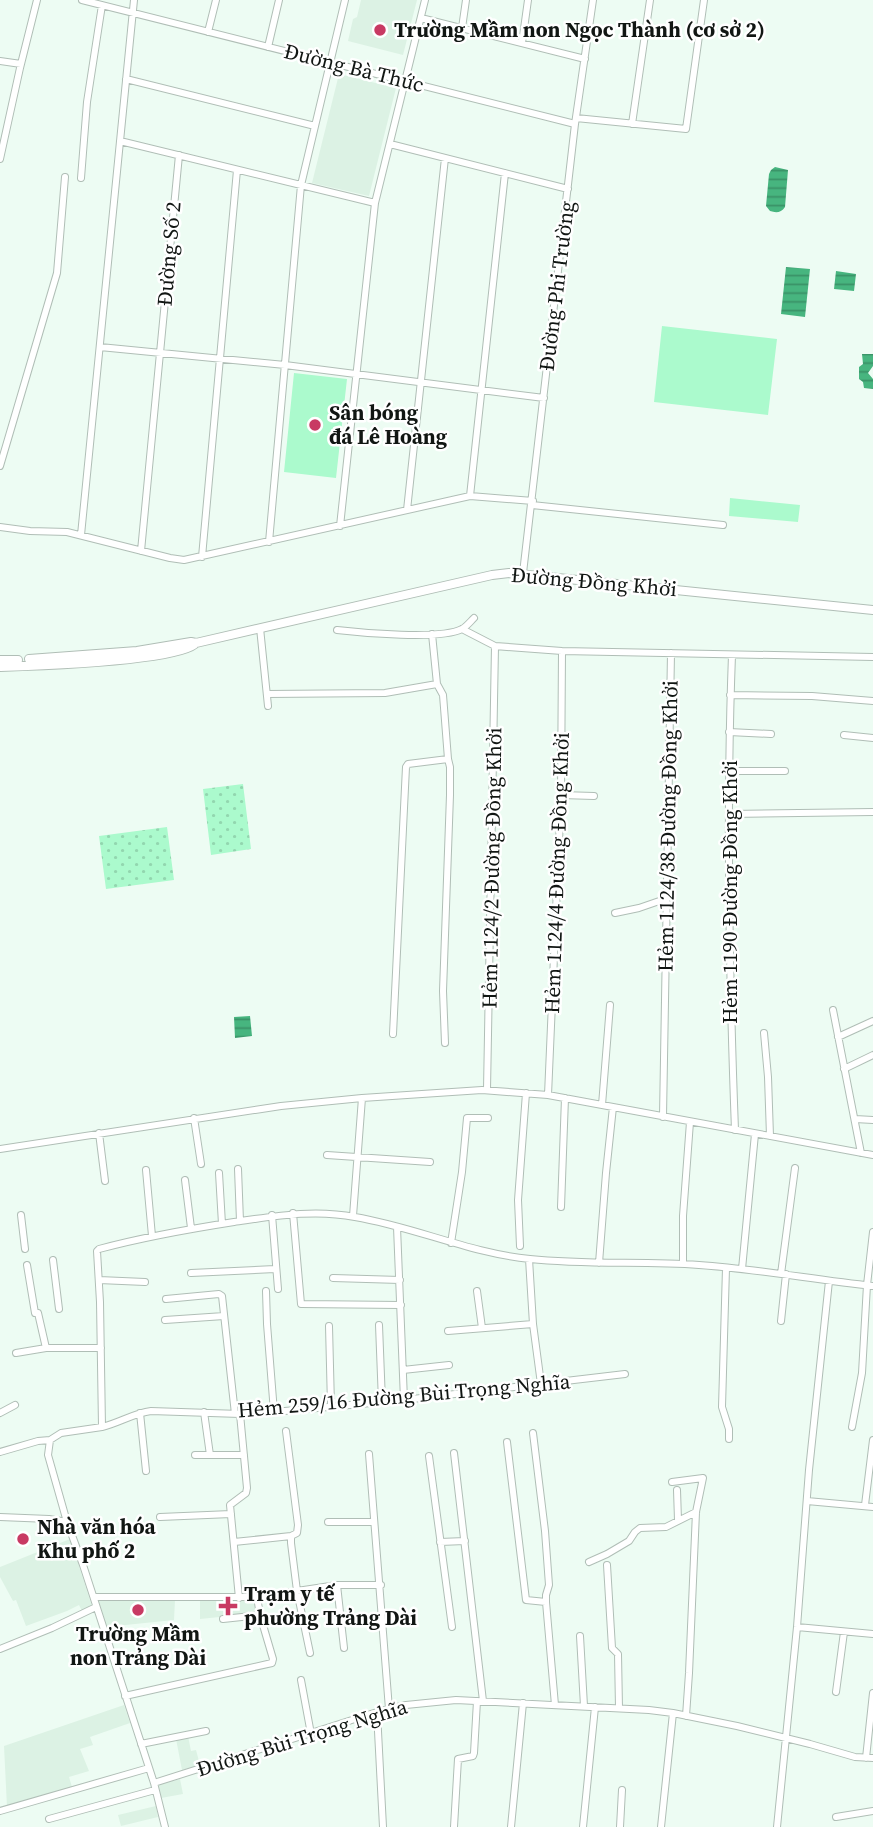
<svg xmlns="http://www.w3.org/2000/svg" width="873" height="1827" font-family="'Source Serif 4',serif">
  <defs>
    <pattern id="grass-dots" width="8" height="8" patternUnits="userSpaceOnUse" patternTransform="scale(1.75)"><rect width="8" height="8" fill="#abfacd"/><path d="M2 2h.1M6 6h.1" fill="none" stroke="#92d6af" stroke-width="1.8" stroke-linecap="round"/></pattern>
    <pattern id="water-rules" width="6" height="5" patternUnits="userSpaceOnUse" patternTransform="scale(1.75)"><rect width="6" height="5" fill="#47b57f"/><path d="M0 2.5h6" fill="none" stroke="#3a9267"/></pattern>
  </defs>
  <rect width="100%" height="100%" fill="#edfcf3"/>
  <path fill="#dcf2e4" d="M361,0H417L403,55L348,41L353,19L357,17Z
    M339,74L396,88L369,196L312,183Z
    M70,1539L92,1606L82,1611L79,1605L67,1611L26,1626L16,1600L13,1601L0,1577V1567Z
    M98,1600H175L174,1620L106,1627Z
    M200,1600H256L258,1613L200,1619Z
    M124,1705L130,1723L90,1737L93,1745L80,1749L89,1771L69,1777L72,1787L7,1807L4,1746Z
    M188,1736L191,1751L196,1750L200,1765L182,1770L176,1739Z
    M180,1779L183,1794L161,1798L158,1785Z
    M156,1806L158,1817L121,1826L118,1815Z"/>
  <path fill="url(#grass-dots)" d="M243,784L251,849L211,855L203,789Z
    M167,827L174,880L106,889L99,836Z"/>
  <path fill="#abfacd" d="M662,326L777,339L768,415L654,402Z
    M294,373L347,379L336,478L284,472Z
    M730,498L800,505L798,522L729,516Z"/>
  <path fill="url(#water-rules)" d="M775,167L788,170L785,207C781,213 776,213 770,211L766,206L769,174L771,170Z
    M786,267L810,269L805,317L781,314Z
    M836,271L856,274L854,291L834,289Z
    M862,354H873V366L868,373L873,379V389L864,388L863,382L859,379V367L863,364Z
    M250,1016L252,1036L235,1038L234,1017Z"/>
  <g fill="none" stroke-linecap="round" stroke-linejoin="round">
    <g stroke="#b0beb6" stroke-width="8">
      <path id="minor" d="M82,0L575,124
        M421,18L585,59
        M462,28L466,0
        M208,32L216,0
        M522,43L528,0
        M268,47L279,0
        M0,61L21,64
        M126,79L315,126
        M576,118L686,129L704,0
        M632,124L650,0
        M120,141L375,203
        M390,144L568,189
        M0,159L20,68L37,0
        M81,178L87,102L102,5
        M100,347L285,365L544,398
        M0,466L57,273L65,177
        M470,496L505,173
        M532,505L723,525
        M407,510L445,158
        M340,526L375,203L425,0
        M0,527L30,531L67,532L170,558L184,560L470,496L533,501
        M81,535L134,0
        M269,542L301,185L345,0
        M141,551L179,155
        M202,557L237,170
        M523,573L575,124L593,0
        M260,628L268,706
        M462,629L495,646L562,651L873,657
        M337,630C362,633 441,640 462,629C466,627 470,622 474,618
        M432,634L437,684L443,695L448,759L450,767V795L443,991L445,1043
        M732,655C726,813 729,971 735,1130
        M267,694L385,693L437,684
        M730,695L812,696L873,701
        M729,732L771,734
        M844,735L873,738
        M729,771H785
        M561,795L594,796
        M729,814L873,812
        M615,913L639,908L668,898
        M833,1010L861,1153
        M764,1033L768,1077L770,1136
        M393,1034L406,767L408,764L448,759
        M838,1037L873,1021
        M844,1069L873,1055
        M487,1090L495,646
        M548,1095L561,795L562,651
        M602,1105L610,1005
        M663,1117L671,653
        M194,1118L201,1164
        M855,1119L873,1120
        M99,1133L105,1181
        M0,1149L281,1106L362,1098L482,1090L548,1095L873,1155
        M327,1155L430,1162
        M238,1169L240,1221
        M146,1170L152,1236
        M219,1173L222,1224
        M185,1180L191,1228
        M561,1207L565,1098
        M293,1213L301,1304L401,1305
        M21,1215L25,1249
        M272,1215L278,1289
        M353,1216L362,1098
        M397,1227L404,1400
        M451,1243L462,1172L467,1118H488
        M520,1246L518,1200L526,1093
        M529,1259L533,1324L541,1384
        M53,1260L59,1309
        M599,1263L606,1173L613,1107
        M683,1264V1216L690,1122
        M27,1265L35,1313
        M726,1268L722,1407L729,1429V1439
        M742,1269L755,1134
        M191,1273L275,1269
        M781,1274L795,1168
        M333,1278L400,1280
        M99,1280L145,1282
        M266,1291L267,1324L274,1412
        M477,1291L482,1328
        M166,1299L219,1294L222,1296L235,1414
        M38,1313L46,1348H101
        M165,1320L224,1316
        M781,1321L786,1274
        M379,1325L382,1402
        M329,1326L331,1406
        M448,1331L533,1324
        M16,1353L46,1348
        M403,1370L449,1365
        M204,1412L210,1455
        M0,1413L15,1405
        M140,1413L146,1471
        M102,1427C119,1423 134,1413 151,1411L240,1414L274,1412L404,1400L625,1374
        M852,1427L862,1373L867,1285L873,1232
        M286,1431L298,1525L297,1533L291,1536V1543L297,1591L310,1653
        M533,1433L545,1531L549,1585L546,1595V1602
        M507,1442L526,1600L546,1602L555,1705
        M0,1452L38,1441L50,1440
        M454,1453L483,1701
        M369,1454L389,1709
        M195,1455H244
        M429,1456L452,1627
        M672,1482L703,1478L696,1512L689,1673L686,1716
        M677,1490L678,1520
        M807,1501L873,1507
        M865,1505L873,1440
        M0,1517L49,1519L67,1522L83,1565L154,1783L165,1827
        M160,1517L231,1514
        M67,1522L48,1455L50,1440L61,1433L102,1427L100,1302L97,1251L99,1249C144,1237 189,1229 234,1222C276,1216 314,1209 355,1217C415,1227 469,1253 530,1259C586,1265 643,1261 699,1265C758,1269 815,1280 873,1286
        M328,1522H374
        M234,1542L291,1536
        M440,1542L465,1541
        M589,1562L607,1554L629,1541L635,1532L640,1528L666,1527L696,1512
        M607,1565L612,1648L618,1654L619,1708
        M337,1585L344,1648
        M94,1597H257L337,1585H381
        M239,1598L230,1505L246,1493L247,1488L240,1414
        M223,1619L260,1615
        M797,1627L873,1634
        M580,1636L584,1706
        M0,1649L52,1628L96,1607
        M301,1680L311,1734
        M836,1692L844,1632
        M125,1696L272,1663L273,1659L260,1615L257,1597
        M377,1712L383,1827
        M141,1744L206,1731
        M866,1758L873,1693
        M154,1783L377,1712L406,1705L456,1700L649,1710L673,1713L737,1726L810,1744L855,1757L873,1758
        M0,1811L149,1768
        M836,1817L873,1811
        M49,1819L155,1790
        M454,1827L458,1759L473,1756L474,1753L477,1701
        M511,1827L523,1703
        M583,1827L595,1707
        M620,1827L622,1790
        M661,1827L673,1713
        M777,1827L797,1627L809,1470L829,1281"/>
    </g>
    <g stroke="#b0beb6" stroke-width="10">
      <path id="major" d="M29,659L137,651L191,642L196,643L492,575L509,573L873,610
        M0,660H18
        M0,667C30,666 182,661 196,643"/>
    </g>
    <use href="#minor" stroke="#fff" stroke-width="6"/>
    <use href="#major" stroke="#fff" stroke-width="8"/>
  </g>
  <g fill="#c83a63" stroke="#fff" stroke-width="2.5">
    <circle cx="380" cy="30" r="7"/>
    <circle cx="315" cy="425" r="7"/>
    <circle cx="23" cy="1539" r="7"/>
    <path d="M224.5 1595.5h7v7h7v7h-7v7h-7v-7h-7v-7h7z"/>
    <circle cx="138" cy="1610" r="7"/>
  </g>
  <g text-anchor="middle" stroke-width="5" stroke-linejoin="round" paint-order="stroke">
    <g font-size="21" font-weight="bold" fill="#111613" stroke="#fff" text-anchor="start">
      <text x="394" y="37">Trường Mầm non Ngọc Thành (cơ sở 2)</text>
      <text x="329" y="420">Sân bóng<tspan x="329" dy="24">đá Lê Hoàng</tspan></text>
      <text x="37" y="1534">Nhà văn hóa<tspan x="37" dy="24">Khu phố 2</tspan></text>
      <text x="244" y="1601">Trạm y tế<tspan x="244" dy="24">phường Trảng Dài</tspan></text>
      <text x="138" y="1641" text-anchor="middle">Trường Mầm<tspan x="138" dy="24">non Trảng Dài</tspan></text>
    </g>
    <g font-size="21" fill="#111613" stroke="#fff">
      <text transform="translate(354 68) rotate(14)" y="7">Đường Bà Thức</text>
      <text transform="translate(169 254) rotate(-85)" y="7">Đường Số 2</text>
      <text transform="translate(557 286) rotate(-83)" y="7">Đường Phi Trường</text>
      <text transform="translate(594 582) rotate(5)" y="7">Đường Đồng Khởi</text>
      <text transform="translate(668 826) rotate(-89)" y="7">Hẻm 1124/38 Đường Đồng Khởi</text>
      <text transform="translate(492 868) rotate(-89)" y="7">Hẻm 1124/2 Đường Đồng Khởi</text>
      <text transform="translate(557 873) rotate(-88)" y="7">Hẻm 1124/4 Đường Đồng Khởi</text>
      <text transform="translate(730 892) rotate(-90)" y="7">Hẻm 1190 Đường Đồng Khởi</text>
      <text transform="translate(404 1396) rotate(-5)" y="7">Hẻm 259/16 Đường Bùi Trọng Nghĩa</text>
      <text transform="translate(302 1738) rotate(-17)" y="7">Đường Bùi Trọng Nghĩa</text>
    </g>
  </g>
</svg>
